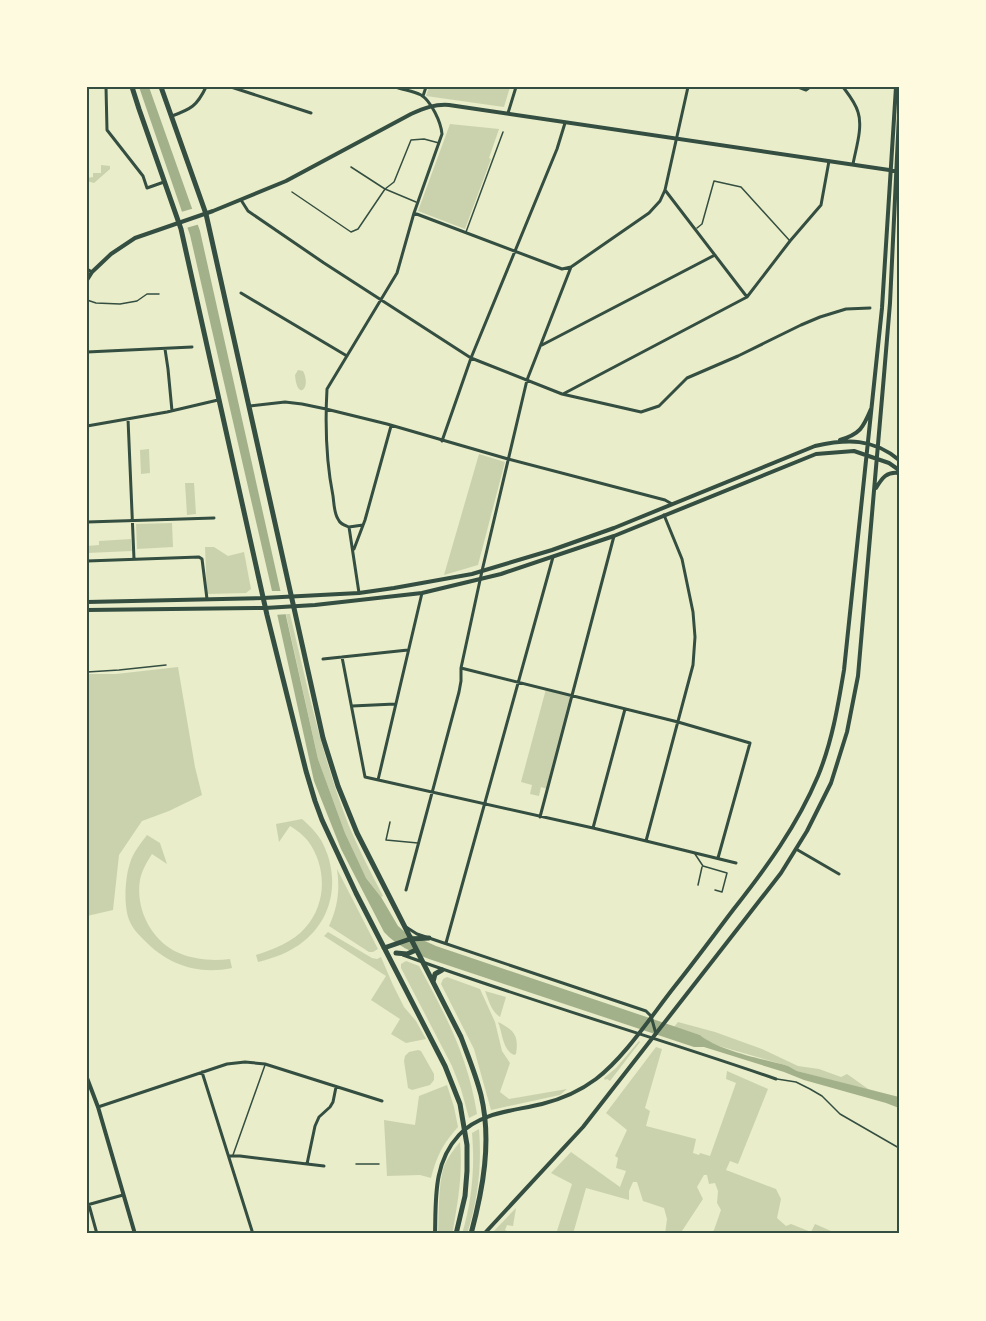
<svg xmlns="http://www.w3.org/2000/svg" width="986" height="1321" font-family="Arial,sans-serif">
  <rect width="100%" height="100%" fill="#e9edc9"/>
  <path fill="#cad2ad" d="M429,87H454L460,89L462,87H510L504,107L426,96Z
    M450,124L499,129L489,158L491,159L465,229L418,211Z
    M101,165L110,166V169L94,183L87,181V178L93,177V173H101Z
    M298,370L303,371C312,388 297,402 295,375Z
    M149,449L150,473L141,474L140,450Z
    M479,454L505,462L478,565L444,575Z
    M185,483H194L196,514L187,515Z
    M172,523L173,547L137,549L136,524Z
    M131,539L132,551L87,553V546L99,545V541Z
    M205,547H214L228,556L244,552L251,589L246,593L207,594Z
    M286,614H290C307,685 322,757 349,826C359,850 371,873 383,896L381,897L366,878L357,860L345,833L318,759Z
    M178,667L195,767L202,795L169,811L142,821L119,855L113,910L87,916V674H116Z
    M546,689L572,696L547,789L541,787L539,796L530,794L532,785L521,782Z
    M302,819C309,825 316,832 321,840C340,874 335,916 304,941C291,952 274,958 258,962L256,955C274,949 293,942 305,928C327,904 327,867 308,841C303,835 297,830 290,826L279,842L276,824Z
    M147,835L160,843L167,864L152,854C147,862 142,870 140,880C135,909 152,942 179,953C195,960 214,961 230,959L232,968C198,975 168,965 144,940C139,935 133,929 130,922C123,907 125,878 130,863C133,853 140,844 147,835Z
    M337,869L378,949L373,952H369L329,926C338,907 340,889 337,869Z
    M328,932L372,958L377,959L381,957L393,985L404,1007L416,1021L426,1039L406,1043L391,1034L400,1019L371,1000L386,976L324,936Z
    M406,961L419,966C446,1016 468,1056 477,1114L469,1118L461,1089L452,1066L401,968V964Z
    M447,977L480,989L495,1022L502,1051L510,1063L500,1092L509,1099L567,1089L560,1095L491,1110L474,1049L441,984L443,979Z
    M485,991L506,997L500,1017C491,1011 489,1001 485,991Z
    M498,1022C514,1030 519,1035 516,1054L514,1055C502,1049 503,1034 498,1022Z
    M678,1022L715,1032L762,1049L798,1066L819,1069L841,1077L847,1074L871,1091L797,1071L788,1066L719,1046L707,1041L700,1035L674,1027Z
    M639,1041L640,1042L610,1081L607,1079L605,1080L604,1078L616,1068Z
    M656,1047L662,1049L645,1108L650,1111L646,1126L696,1139L693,1153L699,1155L700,1153L710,1156L736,1083L726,1079L727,1071L768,1089L738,1164L730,1161L726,1170L776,1189L781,1199L777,1218L786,1226L791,1224L811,1232L815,1224L838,1234H710L714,1230L721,1210L717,1203L718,1191L715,1183L709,1184L707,1175H704L697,1187L703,1199L680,1234H665L667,1219L664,1208L643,1201L637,1182H633L629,1191V1200L586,1188L573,1234H556L572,1184L551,1173L571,1152L620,1187L626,1171L616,1168L618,1158L615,1156L627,1130L606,1113Z
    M418,1050L421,1051L434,1074V1080L430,1085L412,1090L408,1088L404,1061L405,1056L409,1052Z
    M447,1085L454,1107L458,1127C442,1145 437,1156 431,1178L420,1175L387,1176L384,1120L415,1125L419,1096Z
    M479,1129C482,1165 478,1200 467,1234H462C472,1201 475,1167 472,1133Z
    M460,1142C463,1172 458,1201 453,1230L451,1234H438C439,1213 438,1186 444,1166C448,1157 454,1149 460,1142Z
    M516,1208L513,1226L507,1225L505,1230L507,1231V1234L494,1231Z"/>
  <path fill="#a3b18a" d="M139,87H149L200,231L318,759L345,833L366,878L381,897L398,926L405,932L436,946L700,1035C719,1051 763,1059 788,1066L797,1071L899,1097V1108L886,1103L804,1080L784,1072L704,1047H694L429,959C412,952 397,946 384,932L341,849L314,781L272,591L190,235Z"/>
  <path fill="#e9edc9" d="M195,208L200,224L186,228L181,212Z
    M269,591H284L289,614L274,615Z"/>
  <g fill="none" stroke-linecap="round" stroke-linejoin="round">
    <path stroke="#344e41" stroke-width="1.5" d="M351,167L385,189L416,202
      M292,192L351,232L358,229L385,189L394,182L411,140L424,139L439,143
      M697,228L702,224L714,181L741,187L790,241
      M466,232L503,132
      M87,300L96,303L120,304L137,301L147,294H159
      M87,672L119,670L166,665
      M390,822L386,840L418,843
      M695,854L703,866L727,873L722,892L715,890
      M698,885L702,867
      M777,1079L796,1082L810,1089L822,1096L840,1114L899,1148
      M233,1155L265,1065
      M356,1164H379"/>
    <path stroke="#344e41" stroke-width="3" d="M106,87L107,130L143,176L147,188L164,182
      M231,87L311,113
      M798,87L806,90L810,87
      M843,87C849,95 855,102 858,112C863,127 856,148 853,164
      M423,96L426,87
      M508,113L516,87
      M172,116C191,109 197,106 206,87
      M665,190L747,297
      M241,200L248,211L324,263L471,358L562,394L641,412L659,406L687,378L738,356L801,325L820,317L846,309L870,308
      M414,213L562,269L571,267L649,213L660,201L665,190L688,87
      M87,269L92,272
      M241,293L347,356
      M542,345L715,255
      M165,349L168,369L172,411
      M87,352L192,347
      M563,394L747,297L790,241L821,205L829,161
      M250,406L285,402L302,404L326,409L387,424L508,459L665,500L672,504
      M128,419L134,559
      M87,426L167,412L218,400
      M442,441L471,358L557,149L565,123
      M87,522L214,518
      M349,527L363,525
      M354,549L365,520L391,426
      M87,561L199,557L202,559L207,599
      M359,593L349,527C344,525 340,524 338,519C334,513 334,503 333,496C326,461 325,425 327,389L397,273L414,213L442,134C441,122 431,101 421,95C413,91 404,90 396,87
      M342,657L365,777L593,828L736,863
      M323,659L408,650
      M461,668L678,722L750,743L718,858
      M352,706L395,704
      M378,780L422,593
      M540,817L614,536
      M593,828L625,709
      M646,841L693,665L695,637L693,612L682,559L664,515
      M796,849L839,874
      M406,890L459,692L461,681V668L482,571L527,380L571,267
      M406,927L417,934L429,938L646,1011L651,1016L656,1034
      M446,943L553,557
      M403,955C526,1000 652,1036 776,1079
      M202,1072L253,1234
      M98,1107L227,1064L245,1062L265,1064L382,1101
      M229,1156H240L324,1166
      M307,1164L315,1126L319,1117L330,1107L333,1102L336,1087
      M87,1205L123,1195
      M89,1205L97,1234"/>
    <path stroke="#344e41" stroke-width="4" d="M87,280L92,272L111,254L135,238L213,211L286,181L411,114C424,108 435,104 449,105L896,171
      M840,440C860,434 863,428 871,409
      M876,488C882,478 887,471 899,473
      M87,602L263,598L359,593L394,588L472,574L552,550L614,528L815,446C847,439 873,438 899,460
      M87,610L265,608L315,605L422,593L501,574L614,536L816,454L854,451L889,463L899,470
      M87,1078L98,1107L135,1234
      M435,1234C436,1199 433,1163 459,1135C480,1112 514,1111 542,1104C562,1099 580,1091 596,1079C625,1057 652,1015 675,986C695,961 714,935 733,910C766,868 797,826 818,776C832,742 838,706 844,670L882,308L896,87
      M484,1234L583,1127L746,918L781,873L807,831L831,783L847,732L858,676L884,375L890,303L899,115"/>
    <path stroke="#344e41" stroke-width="5" d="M132,87L139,109L181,229L267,615L306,771L315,801L322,820L356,893L445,1066L460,1104L467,1145V1171L465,1196L456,1234
      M161,87L206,214L323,738L338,786L357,833L461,1037C468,1056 476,1075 481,1095C492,1141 483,1189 471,1234
      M384,948L410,939L429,938
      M396,953L407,954L416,950
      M433,982L435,974L442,970"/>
  </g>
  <rect width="986" height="1321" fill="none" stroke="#fefae0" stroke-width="177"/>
  <rect x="88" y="88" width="810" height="1144" fill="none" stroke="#344e41" stroke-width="2"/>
</svg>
